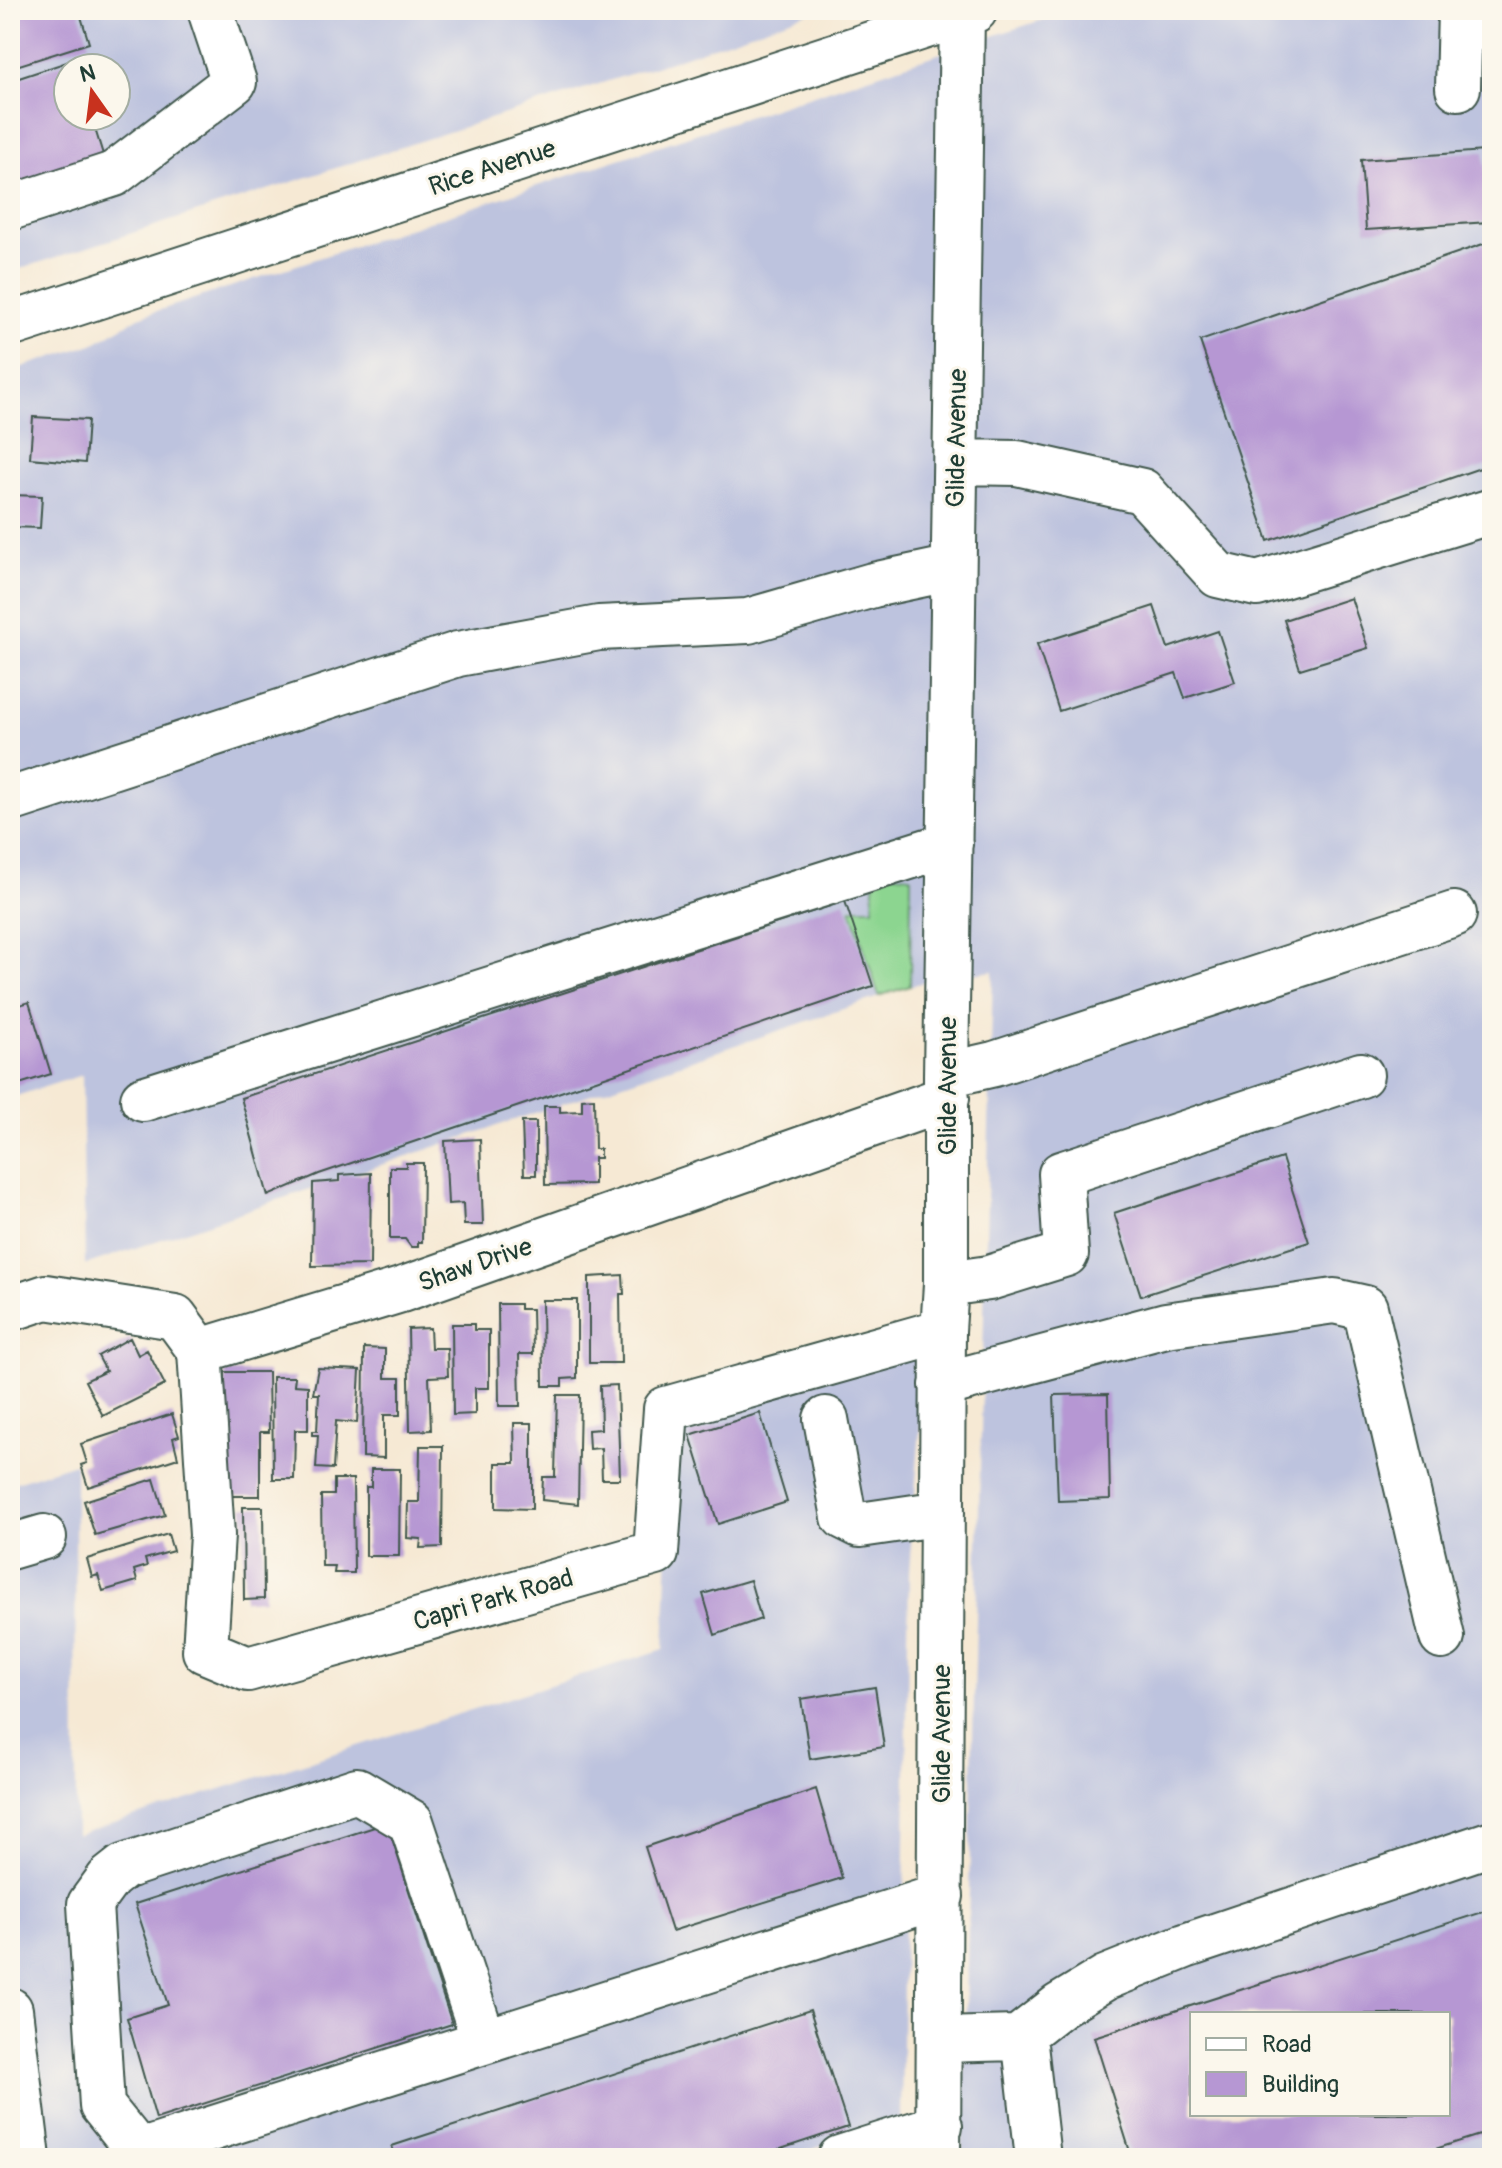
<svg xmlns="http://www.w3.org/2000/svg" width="1502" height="2168" font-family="Pangolin,sans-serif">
  <rect width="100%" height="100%" fill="#fbf7ec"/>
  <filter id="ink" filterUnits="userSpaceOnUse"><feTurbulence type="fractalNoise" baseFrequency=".0125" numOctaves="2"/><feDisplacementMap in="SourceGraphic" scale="16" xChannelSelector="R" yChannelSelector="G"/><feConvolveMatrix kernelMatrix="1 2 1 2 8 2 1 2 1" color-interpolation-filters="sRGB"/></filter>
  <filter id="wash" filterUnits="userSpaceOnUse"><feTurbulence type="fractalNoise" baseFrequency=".006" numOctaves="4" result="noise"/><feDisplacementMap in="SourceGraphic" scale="32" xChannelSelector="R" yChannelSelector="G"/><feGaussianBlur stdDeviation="1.8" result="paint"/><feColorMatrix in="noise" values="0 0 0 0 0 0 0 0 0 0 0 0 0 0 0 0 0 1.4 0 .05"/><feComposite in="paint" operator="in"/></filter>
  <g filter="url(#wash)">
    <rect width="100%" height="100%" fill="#f6e9d4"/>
    <path fill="#bdc3de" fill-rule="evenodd" d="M10,10H816L671,61L10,272ZM68,68H116V116H68Z
      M1072,10H1492V2158H962L993,971L926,981L85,1265L82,1075L10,1098V371L93,344L139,317ZM1192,2014H1448V2114H1192Z
      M926,1351L909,1571L901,2121L785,2158H10V1484L75,1463L76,1835L664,1649L673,1421Z"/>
    <path fill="#8cd590" stroke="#568962" stroke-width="2" d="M875,871L911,876L910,986L879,996L851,908H873Z"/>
    <g id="blocks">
      <path fill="#b697d3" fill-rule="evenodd" d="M10,10H79L89,43L10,68Z
        M73,60L75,68H68V116H91L105,161L10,191V81Z
        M1484,151L1489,222L1366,230L1361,160Z
        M1492,241V464L1268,541L1200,341Z
        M33,417L88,420L85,463L30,458Z
        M10,495L42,496L40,528L10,527Z
        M1351,598L1368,648L1300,669L1284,620Z
        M1154,606L1168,648L1218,631L1235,682L1185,698L1176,673L1059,711L1037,644Z
        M845,901L873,986L319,1174L268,1196L241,1098Z
        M29,1002L51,1074L10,1087V1008Z
        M594,1098L595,1149H600V1158H594V1184L545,1185L544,1106H560V1112L582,1111V1099Z
        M522,1122H536V1175H524Z
        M480,1139L483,1225H464L463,1203L448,1204L445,1141Z
        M1282,1158L1309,1242L1141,1296L1114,1213Z
        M406,1163H423L422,1242H418V1247H411L405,1239H390V1167H406Z
        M371,1173L370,1265L312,1266L313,1183L339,1181V1175Z
        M623,1275L624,1294H620L621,1363H589V1277Z
        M542,1300H577V1378L562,1379V1386H543Z
        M498,1304H520V1309H532L533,1354H519L520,1406H499Z
        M452,1324H474V1330H489V1388H475V1414L453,1415Z
        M430,1328L431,1348H447L448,1376L429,1377L431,1430L410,1431L408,1329Z
        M130,1338L138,1355L147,1350L165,1385L103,1416L85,1381L106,1371L98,1356Z
        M364,1348L385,1349V1378H400V1415H384V1458L363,1457Z
        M318,1368L360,1370L357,1423L336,1421L333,1469L316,1468L318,1435H313V1431H317L319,1394H313Z
        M225,1372H268L269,1432H260V1496H226Z
        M272,1377H295L294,1385L308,1386V1430H295L294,1479H273Z
        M617,1385L620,1479H602L601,1448L589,1449L588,1430L601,1429L600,1386Z
        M1108,1394L1110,1499L1058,1501L1054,1395Z
        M557,1395H580L578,1504L542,1500L543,1477H555Z
        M760,1413L787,1502L718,1524L690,1435Z
        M172,1414L179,1436L173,1438L178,1458L88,1487L81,1465L87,1463L81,1444Z
        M514,1423H532V1509L496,1508V1463H515Z
        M420,1446H443L442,1547L420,1548L421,1539L407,1538L408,1502H419Z
        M371,1469H400L399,1556H366V1487H371Z
        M154,1479L165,1515L95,1535L84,1501Z
        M334,1479H353L354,1573H334L335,1566H322L321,1495H334Z
        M243,1507H263L264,1599L244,1600Z
        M168,1534L173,1551L145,1559L147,1566L134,1570L137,1581L103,1591L98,1575L92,1577L87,1559Z
        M750,1580L761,1619L715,1635L703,1594Z
        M875,1687L884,1747L810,1759L801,1699Z
        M816,1789L842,1878L672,1931L645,1847Z
        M387,1823L452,2024L156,2119L127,2018L168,2005L135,1904Z
        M1492,1909V2131L1407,2158H1132L1094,2037ZM1192,2014H1448V2114H1192Z
        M810,2010L848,2127L753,2158H396L392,2146Z"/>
    </g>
  </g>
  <g filter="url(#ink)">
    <use href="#blocks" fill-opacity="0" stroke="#3f574c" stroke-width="2"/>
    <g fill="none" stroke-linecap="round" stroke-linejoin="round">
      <g stroke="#3f574c" stroke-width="48">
        <path id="minor" d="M1458,88L1460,10
          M10,208L114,174L234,82L210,10
          M10,325L975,10
          M956,462L1017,463L1142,491L1218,575L1257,584L1492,511
          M10,800L458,654L599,628L748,621L873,585L953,568
          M946,1075L994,1064L1454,914
          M143,1099L950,844
          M946,1284L989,1278L1066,1254L1061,1174L1361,1075
          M10,1309L46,1297L175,1317L200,1351
          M200,1351L212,1535L205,1651L248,1669L656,1553L666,1409L943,1331
          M200,1351L401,1290L947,1098
          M942,1385L1166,1325L1334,1301L1365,1308L1442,1637
          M826,1419L844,1517L860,1525L942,1513
          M10,1547L44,1537
          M10,2010L28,2158
          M1018,2038L1059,2006L1105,1978L1185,1946L1492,1843
          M940,2040L1018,2038L1025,2045L1038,2158
          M484,2041L411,1822L357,1790L123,1867L109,1878L90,1904L102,2106L139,2152L941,1896
          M840,2158L940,2126
          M938,2158L943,1331L946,1284V1075L962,14"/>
      </g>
      <use href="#minor" stroke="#fff" stroke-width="44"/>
    </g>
  </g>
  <g text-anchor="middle" stroke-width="6" stroke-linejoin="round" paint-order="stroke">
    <g font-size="26" fill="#1f3d34" stroke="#fbf7ec">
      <text transform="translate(492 167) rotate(-18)" y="9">Rice Avenue</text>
      <text transform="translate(956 438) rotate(-89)" y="9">Glide Avenue</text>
      <text transform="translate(947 1086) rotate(-90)" y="9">Glide Avenue</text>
      <text transform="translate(475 1264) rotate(-19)" y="9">Shaw Drive</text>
      <text transform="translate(493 1599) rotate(-16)" y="9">Capri Park Road</text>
      <text transform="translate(941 1734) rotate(-90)" y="9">Glide Avenue</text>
    </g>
  </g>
  <rect width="1502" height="2168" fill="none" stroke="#fbf7ec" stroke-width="40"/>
  <rect x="1190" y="2012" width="260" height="104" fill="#fbf7ec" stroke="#a3ada2" stroke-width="2"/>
  <rect x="1206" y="2038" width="40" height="12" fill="#ffffff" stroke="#a3ada2" stroke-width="2"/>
  <text x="1262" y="2052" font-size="24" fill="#1f3d34">Road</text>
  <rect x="1206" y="2072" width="40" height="24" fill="#b697d3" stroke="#a3ada2" stroke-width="2"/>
  <text x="1262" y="2092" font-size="24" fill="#1f3d34">Building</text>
  <g transform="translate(92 92) rotate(346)"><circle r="38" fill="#fbf7ec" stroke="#a3ada2" stroke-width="2"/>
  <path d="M0-6L14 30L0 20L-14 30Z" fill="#c8321e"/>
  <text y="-12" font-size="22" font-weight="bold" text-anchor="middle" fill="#1f3d34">N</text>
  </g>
</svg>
